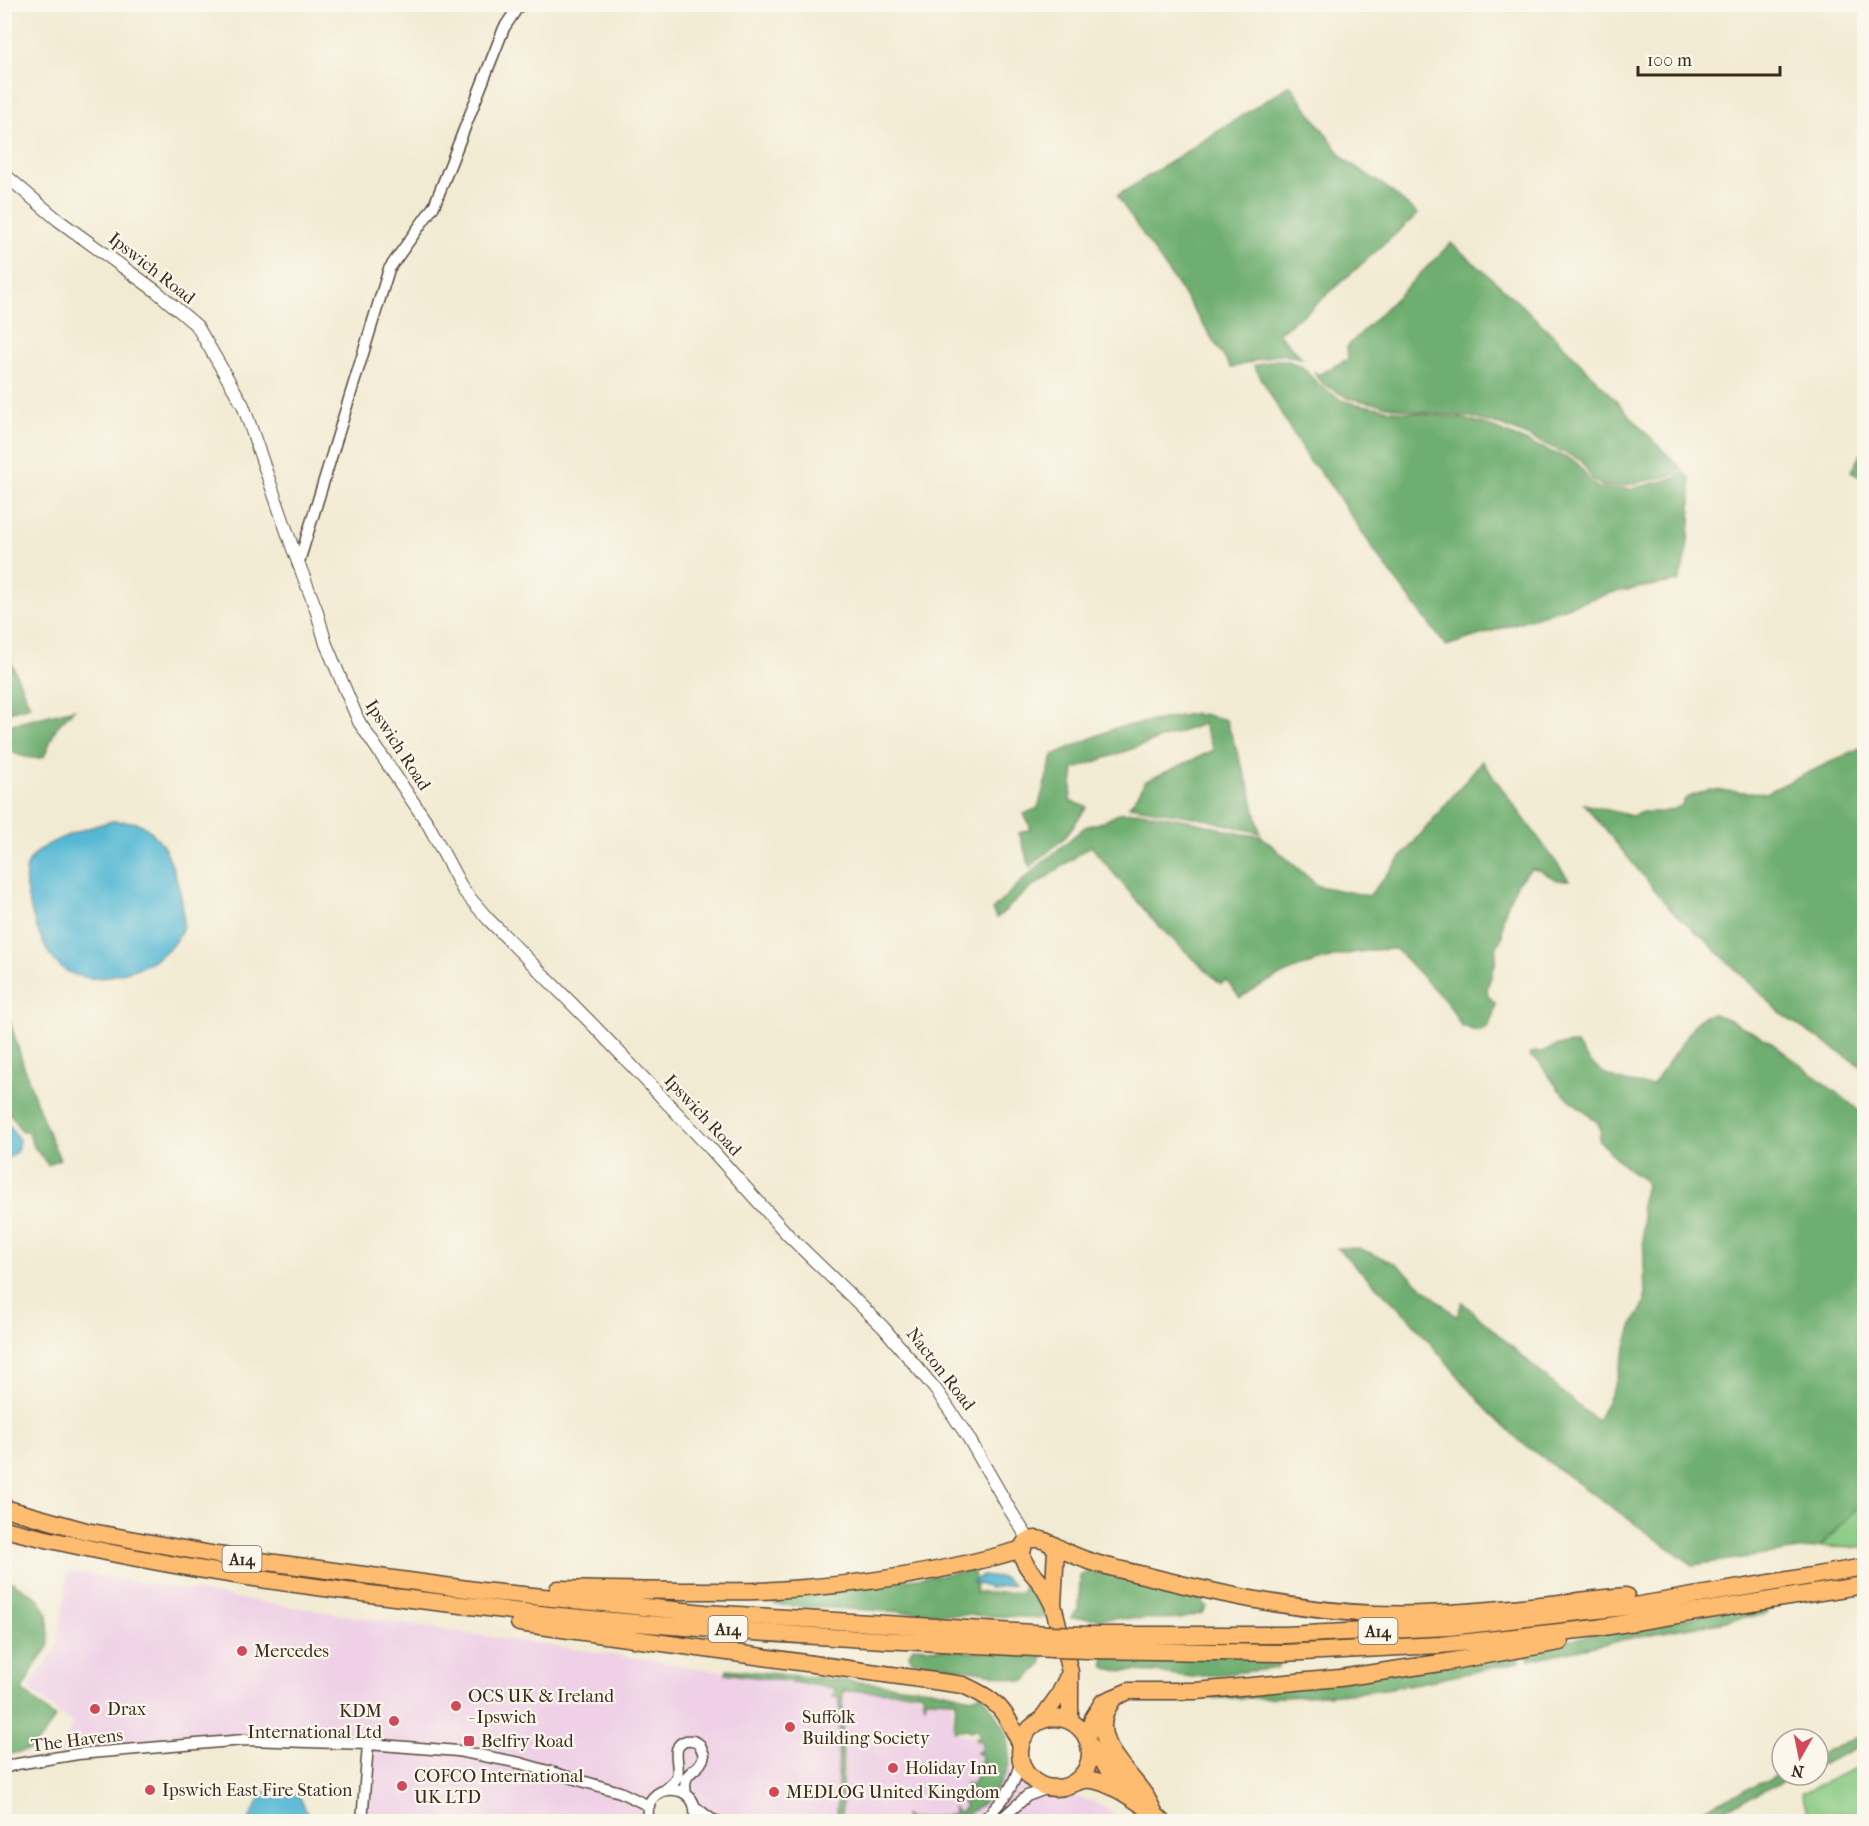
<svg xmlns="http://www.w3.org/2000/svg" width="1869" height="1826" font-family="'IM FELL French Canon',serif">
  <rect width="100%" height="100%" fill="#fbf7ec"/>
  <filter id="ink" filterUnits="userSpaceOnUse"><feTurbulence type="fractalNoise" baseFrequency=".0167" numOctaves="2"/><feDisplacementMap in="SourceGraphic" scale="12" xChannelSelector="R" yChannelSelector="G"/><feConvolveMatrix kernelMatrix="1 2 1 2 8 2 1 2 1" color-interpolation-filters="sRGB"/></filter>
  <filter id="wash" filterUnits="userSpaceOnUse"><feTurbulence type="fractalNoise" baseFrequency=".008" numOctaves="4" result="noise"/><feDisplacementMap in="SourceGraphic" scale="24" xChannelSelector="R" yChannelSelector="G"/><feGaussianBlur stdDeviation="1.35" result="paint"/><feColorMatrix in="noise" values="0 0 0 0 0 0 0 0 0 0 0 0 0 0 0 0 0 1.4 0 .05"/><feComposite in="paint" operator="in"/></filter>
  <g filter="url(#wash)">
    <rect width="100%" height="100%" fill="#f2ebd3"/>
    <path fill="#efd0e6" d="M68,1571L338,1614L835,1688L951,1697L954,1731L1005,1749L1013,1773L1028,1788L1049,1798L1080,1797L1104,1806L1122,1821H718L680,1790L655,1794L648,1821H362L368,1745L244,1740L58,1757L72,1724L28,1688L57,1648Z
      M1864,1811V1821L1832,1822L1838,1814Z"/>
    <path fill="#88ca82" stroke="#627a50" stroke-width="1.5" d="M1864,1501V1548L1820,1547L1863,1502Z
      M1864,1764V1811L1838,1814L1832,1821H1809L1802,1793Z"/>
    <path fill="#6eae70" stroke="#546c47" stroke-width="1.5" d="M1290,85L1345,160L1386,187L1418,214L1311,309L1278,333L1302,358L1278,354L1231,368L1190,304L1117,196Z
      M1451,243C1498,283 1544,324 1586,369C1618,402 1648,437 1682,469L1673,475L1623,486H1603L1593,481L1581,460L1506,427L1470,417L1418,412L1348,398L1326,386L1318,379L1314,371L1318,375L1348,359L1347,347Z
      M1275,360H1285L1301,366L1316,382L1341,400L1357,404L1403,412L1465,419L1484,424L1574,461L1579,465L1592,484L1599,488L1631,489L1675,478L1683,472L1690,478C1693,514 1690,546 1679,581L1610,593L1446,646L1380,559L1334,490L1316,467L1309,462L1254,366Z
      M1864,448V479L1851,471Z
      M4,646L30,706L5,713H4Z
      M74,709L56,728L44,757C30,761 17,755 5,748V726Z
      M1196,713L1197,716L1202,714L1226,720L1250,789L1260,833L1200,818L1129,806L1140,792L1144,782L1214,750L1203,724L1074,769L1070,801L1087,807L1064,838L1030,867L1019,833L1031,829L1024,814L1038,808L1053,755L1115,728Z
      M1864,746V1068L1785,1017L1701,936L1672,911L1584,804L1632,816L1642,812H1661L1672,810L1681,806L1686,798L1708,790L1766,793Z
      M1482,761L1569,880H1557L1541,871L1533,869L1530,870L1519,881L1511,896L1503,917L1502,937L1497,946L1495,965L1487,988L1488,996L1496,1004C1492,1020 1487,1040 1467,1027H1462L1449,1005L1396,949C1341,949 1286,968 1240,998L1226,980L1221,984L1157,925L1091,846L1023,894L997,918L992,910L1029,874L1080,831L1085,827L1105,821L1120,813L1141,812L1187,820L1242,834L1261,836L1318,886L1369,896Z
      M4,1002C20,1056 36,1108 60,1159L48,1165L32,1144L29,1133L22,1132L5,1105Z
      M1714,1014L1730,1020L1769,1041L1864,1114V1501L1820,1547L1693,1565L1519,1441L1488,1411L1409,1318L1337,1248H1359L1396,1264L1457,1317L1462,1302L1569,1398L1597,1421L1614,1387L1632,1327C1636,1317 1642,1311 1645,1301L1643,1223L1641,1205L1646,1185L1643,1179L1634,1174L1618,1160L1599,1140L1601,1131L1598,1123L1560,1091L1539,1062L1530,1057L1531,1053L1546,1051L1558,1045L1577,1044C1593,1074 1620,1085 1653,1085L1697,1021L1704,1016Z
      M974,1570L976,1593L1023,1592V1586L1027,1587L1030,1591L1035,1590L1037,1585L1057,1618L960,1615L776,1605L773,1603L774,1598Z
      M1087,1572L1109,1574L1184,1593L1200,1599L1207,1607L1202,1613L1181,1619L1071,1618L1079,1608L1080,1576Z
      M4,1577L39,1599L48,1614L49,1647L36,1664L22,1690L55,1718L44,1735L29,1750L5,1755Z
      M1771,1603L1772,1610L1767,1611V1614L1651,1634L1529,1660L1527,1656L1519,1658L1520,1662C1470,1672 1421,1685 1370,1691C1306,1698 1241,1699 1177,1698L1548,1643Z
      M913,1647L1043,1656L1041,1664L1028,1679L1022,1681L989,1673L913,1661L909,1655Z
      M1104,1654L1275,1655L1280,1662L1277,1668L1272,1669L1192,1677L1154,1672L1109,1670L1104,1666Z
      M727,1669L931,1689L972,1698L982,1694L1006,1730L1010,1762L1006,1773L997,1787L984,1802L959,1821H906L905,1815L908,1819L953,1815V1808L960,1814L966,1806L961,1801L964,1797L969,1800L975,1791L965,1786L966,1783L972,1785L978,1773L971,1770L979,1769L982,1756L976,1753L981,1750L982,1742L977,1741L975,1738L980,1737L976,1728L970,1731L968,1729L954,1731L956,1700L926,1699L925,1706L923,1694L920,1692L843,1691L842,1821H837L840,1698L833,1697L835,1688L726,1673Z
      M1864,1734V1744L1818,1766V1756Z
      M1782,1773V1775H1798L1698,1821H1678Z"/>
    <path fill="#55b8d4" stroke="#487179" stroke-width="1.5" d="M113,821C121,822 133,821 140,824C148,828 158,838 163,846C173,863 188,910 182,929C178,942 163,955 151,962C140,968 104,980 90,978C80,977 69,974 61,967C46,954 39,934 33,916C28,900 23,883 27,867C33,842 91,827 113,821Z
      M4,1117L19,1140L17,1151L5,1161Z
      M983,1575L1003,1578L1013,1585L990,1588L972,1582Z
      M264,1792L299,1796L311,1821H248Z"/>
  </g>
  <g filter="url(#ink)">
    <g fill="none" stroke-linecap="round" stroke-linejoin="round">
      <g stroke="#564739" stroke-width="13">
        <path id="minor" d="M298,565L389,269L434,206L504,28L520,4
          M4,1768L17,1764L78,1754L244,1740L368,1744L458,1751L520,1763L620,1792L649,1806
          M664,1791C669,1786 675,1783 677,1776C681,1765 669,1746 686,1741C692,1740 696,1741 700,1745L704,1755C700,1774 681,1767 686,1794
          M695,1807L711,1819L718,1822
          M362,1822L368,1744
          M649,1822C638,1779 705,1779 694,1822
          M981,1822C1003,1802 1014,1788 1021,1760
          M998,1822L1027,1796L1051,1787"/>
      </g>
      <g stroke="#564739" stroke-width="14">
        <path id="tertiary" d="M4,174L58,220L156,291L197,326L243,405L293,549L316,609L326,644L359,722L428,824L463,890L488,919L594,1026L711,1149L788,1235L883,1327L936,1390L968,1437L1010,1510L1029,1540"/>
      </g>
      <g stroke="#564739" stroke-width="19">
        <path id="primary" d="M1053,1605C1050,1599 1046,1591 1042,1585C1036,1576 1026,1569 1023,1558C1016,1535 1044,1534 1056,1549L1053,1605L1070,1672V1721
          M1020 1753a35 35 0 1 1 70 0a35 35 0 1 1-70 0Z
          M1041,1720L1059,1695L1067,1678
          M1089,1744L1126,1793
          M1072,1784C1078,1782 1084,1779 1090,1780C1110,1781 1149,1808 1163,1822"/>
      </g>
      <g stroke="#564739" stroke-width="19">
        <path id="trunk" d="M4,1508L86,1531L217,1555L482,1591L705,1613L1049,1634
          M4,1529C149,1565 296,1586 444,1603C489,1608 535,1614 581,1618C738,1633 895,1641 1052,1649
          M1052,1544C1084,1564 1124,1570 1160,1579C1231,1597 1302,1611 1376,1614C1459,1617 1543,1604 1626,1596
          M558,1589C609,1590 661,1591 712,1591C734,1591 755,1592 776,1590C861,1585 941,1573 1023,1549
          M519,1623L963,1685C999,1701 1004,1709 1021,1745
          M1089,1635H1285L1449,1627L1634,1606L1864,1567
          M1089,1650L1283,1653L1440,1645L1597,1628L1864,1585
          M1112,1701C1086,1736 1122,1764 1141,1790C1147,1797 1151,1806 1155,1814
          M1087,1739L1093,1718L1103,1702L1129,1691H1196L1340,1678L1447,1662L1560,1642"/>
      </g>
      <use href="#minor" stroke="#fff" stroke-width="10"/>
      <use href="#tertiary" stroke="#fff" stroke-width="12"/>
      <use href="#primary" stroke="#fdbc6f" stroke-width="16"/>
      <use href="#trunk" stroke="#fdbc6f" stroke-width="16"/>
      <g stroke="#564739" stroke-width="19" stroke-linecap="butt">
        <path id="trunk-bridge" d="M1049,1634L1089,1635
          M1052,1649L1089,1650"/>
      </g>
      <use href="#trunk-bridge" stroke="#fdbc6f" stroke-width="16"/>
    </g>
  </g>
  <g fill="#d1495b" stroke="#fbf7ec" stroke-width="2">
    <circle cx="242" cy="1651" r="6"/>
    <circle cx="456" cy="1706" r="6"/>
    <circle cx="95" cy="1709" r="6"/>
    <circle cx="394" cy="1721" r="6"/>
    <circle cx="790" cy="1727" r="6"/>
    <rect x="463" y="1735" width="12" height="12" rx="3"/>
    <circle cx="893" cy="1768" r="6"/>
    <circle cx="402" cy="1786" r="6"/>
    <circle cx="150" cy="1790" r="6"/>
    <circle cx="774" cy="1792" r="6"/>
  </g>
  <g text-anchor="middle" stroke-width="4.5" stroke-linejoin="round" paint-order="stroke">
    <g fill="#fbf7ec" stroke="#75685c" stroke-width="1.5">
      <rect x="222.5" y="1546" width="39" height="26" rx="4.5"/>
      <rect x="708.5" y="1616" width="39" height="26" rx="4.5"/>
      <rect x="1358.5" y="1618" width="39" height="26" rx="4.5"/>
    </g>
    <g font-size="16" font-weight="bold" fill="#3b2a1e">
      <text x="242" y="1565">A14</text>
      <text x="728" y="1635">A14</text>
      <text x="1378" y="1637">A14</text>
    </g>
    <g font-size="18" fill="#3b2a1e" stroke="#fbf7ec">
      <text transform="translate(152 268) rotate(38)" y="6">Ipswich Road</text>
      <text transform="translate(398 745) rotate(57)" y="6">Ipswich Road</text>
      <text transform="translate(703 1115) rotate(47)" y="6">Ipswich Road</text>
      <text transform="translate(941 1369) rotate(52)" y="6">Nacton Road</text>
      <text transform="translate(77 1740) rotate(-7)" y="6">The Havens</text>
    </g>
    <g font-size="18" fill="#3b2a1e" stroke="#fbf7ec" text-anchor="start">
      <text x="254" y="1657">Mercedes</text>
      <text x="468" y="1702">OCS UK &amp; Ireland<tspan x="468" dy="21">- Ipswich</tspan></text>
      <text x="107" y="1715">Drax</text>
      <text x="382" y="1717" text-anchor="end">KDM<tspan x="382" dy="21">International Ltd</tspan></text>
      <text x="802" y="1723">Suffolk<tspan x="802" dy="21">Building Society</tspan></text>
      <text x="481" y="1747">Belfry Road</text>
      <text x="905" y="1774">Holiday Inn</text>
      <text x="414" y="1782">COFCO International<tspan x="414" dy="21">UK LTD</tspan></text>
      <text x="162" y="1796">Ipswich East Fire Station</text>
      <text x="786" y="1798">MEDLOG United Kingdom</text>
    </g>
  </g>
  <rect width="1869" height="1826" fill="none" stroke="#fbf7ec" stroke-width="24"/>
  <g transform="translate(1800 1757) rotate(189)"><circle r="28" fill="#fbf7ec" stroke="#aea59a" stroke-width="1.5"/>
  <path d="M0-4.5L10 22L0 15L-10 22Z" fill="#d1495b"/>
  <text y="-9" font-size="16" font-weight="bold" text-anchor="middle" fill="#3b2a1e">N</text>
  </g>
  <path d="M1638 66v9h142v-9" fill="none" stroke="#3b2a1e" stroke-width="3"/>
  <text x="1647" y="66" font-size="18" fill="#3b2a1e" stroke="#fbf7ec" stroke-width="4.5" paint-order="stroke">100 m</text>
</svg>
